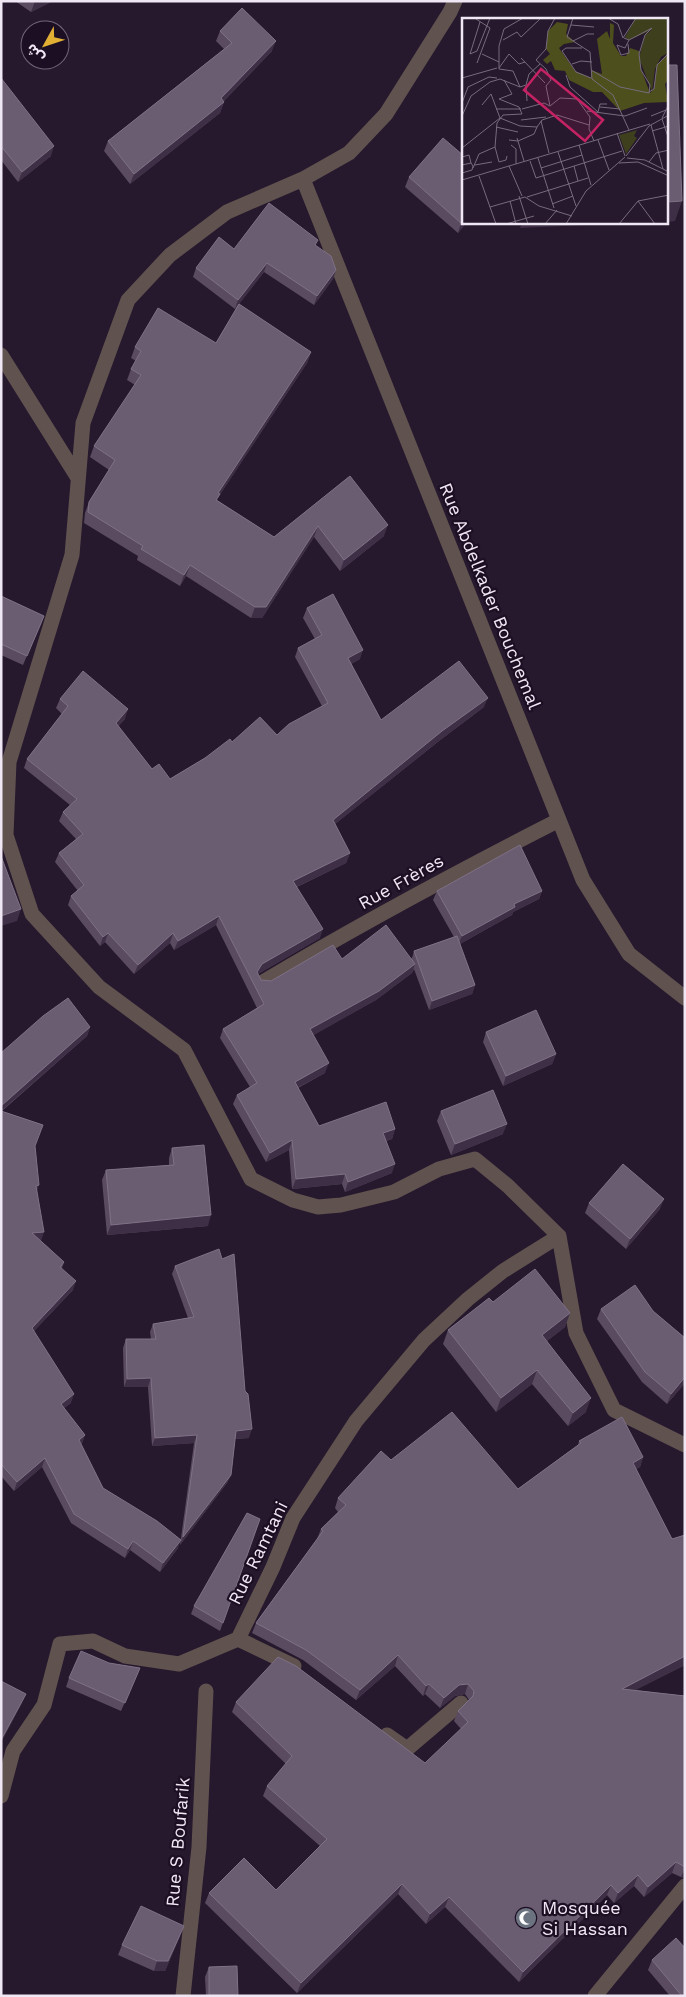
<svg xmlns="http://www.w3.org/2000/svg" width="686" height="1997" font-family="'Work Sans','Noto Sans Arabic',sans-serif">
  <rect width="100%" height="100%" fill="#26182d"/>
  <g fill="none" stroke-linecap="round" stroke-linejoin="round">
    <path stroke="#60524e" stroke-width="15" d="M455,1L450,12L386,114L349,153L303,179L227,212L170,255L128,300L83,423L72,555L9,762L6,835L32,914L99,987L184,1050L251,1179L293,1200L318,1207L341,1205L394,1192L439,1169L475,1159L508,1186L559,1236
      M303,179L583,880L629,954L685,998
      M1,355L78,478
      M263,982C360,924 459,871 559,820
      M559,1236L576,1333L614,1410L685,1445
      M238,1639L294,1666
      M387,1735L407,1749L461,1703
      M1,1796L13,1751L44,1705L60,1644L93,1641L125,1656L179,1664L238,1639L273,1567L293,1518L356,1421L424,1340L468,1299L503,1271L559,1236
      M183,1996L199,1847L206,1691
      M595,1996L685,1886"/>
  </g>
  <path fill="#5a4b61" d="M15,1H53L31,12Z
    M220,31L272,51L223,102H224L220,113L130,184L104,151L108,141L224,49L216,41Z
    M1,78L51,156L18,182L1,160Z
    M409,177L464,222H467L458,233L405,187Z
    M316,246L336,270L333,279L314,305L264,272L239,304L311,352L307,363L219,496L217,500L274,537L350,476L384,536L340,571L314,537L262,618H251L186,576L180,586L137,560L138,556L84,523L85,513L89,502L109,470L90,457L94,446L135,385L127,380L131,369L136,361L131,358L135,347L216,343L237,307L235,309L193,277L196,268L234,249Z
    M1,596L44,616L23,665L1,655Z
    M307,608L360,659L351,664L381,720L484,707L439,741L335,824L350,853L346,863L297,887L320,938L258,974L261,980L271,981L342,959L412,958L414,951L454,937L433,900L437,891H542L539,899L513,912L512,915L460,944L475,985L472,994L429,1010L414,969L412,973L376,1000L313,1035L325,1073L298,1088L319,1126L395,1129L392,1139L386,1141L392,1173L345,1192L342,1184L292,1189L289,1150L266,1162L233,1104L237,1095L250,1087L220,1038L223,1029L257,1008L216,925L174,950L170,943L134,974L105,942L100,946L68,905L71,896L78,891L55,862L59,853L76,839L59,821L63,812L70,805L24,768L27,759L62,714L56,708L60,699L125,719L118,726L152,769L170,779L232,742L277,735L322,706L295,657L298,648L315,639L303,618Z
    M90,1027L87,1036L2,1111L35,1146L37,1192L41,1241L64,1262L62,1268L73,1290L34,1331L71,1403L64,1408L85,1435L82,1443L81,1444L103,1488L178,1548L160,1572L130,1550L125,1558L71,1523L42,1467L14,1491L1,1476V1053Z
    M486,1032L556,1054L552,1064L503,1086L483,1042Z
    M441,1111L503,1134L451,1155L437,1121Z
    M172,1148L208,1226L107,1235L102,1180L106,1170L169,1165V1158Z
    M589,1203L660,1209L626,1249L585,1213Z
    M175,1266L249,1438L235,1439L231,1475L227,1483L180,1545L194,1443L152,1446L148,1387H124L123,1348L126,1339H151L150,1332L153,1324L188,1318L172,1274Z
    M493,1302L570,1313L565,1327L547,1341L586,1412L568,1426L532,1384L496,1412L443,1344L448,1330Z
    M601,1309L653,1311L685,1338V1383L667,1404L642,1382L597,1319Z
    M579,1441L643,1457L640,1467L636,1469L672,1539L685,1535V1665L635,1690L685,1696V1878L681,1877L672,1873L644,1897L634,1886L614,1903L607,1895L519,1982L445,1907L426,1924L398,1894L297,1993L205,1903L209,1893L276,1890L320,1846L263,1796L267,1786L286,1764L232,1712L236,1702L425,1763L461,1729L454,1721L458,1711L469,1700L465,1694L455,1696L440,1708L425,1694L423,1696L395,1666L356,1700L303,1660L252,1633L256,1623L317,1539L321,1529L338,1512L335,1508L338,1498L391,1460L518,1489L578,1445Z
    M260,1519L220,1631L191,1614L194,1606Z
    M109,1663L140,1668L121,1711L66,1687L69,1678Z
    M180,1936L165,1971H154L118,1955L122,1945Z
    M652,1960L685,1996H670L648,1970Z
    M209,1967L238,1996H206L205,1977Z"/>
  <path fill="#3f2f46" d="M35,1H53L31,12Z
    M276,41L272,51L217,108L221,98Z
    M224,102L220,113L130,184L134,174Z
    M54,146L51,156L18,182L22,172Z
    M682,201L675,221L667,222V202Z
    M464,220V222H467L458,233L461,223Z
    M522,222H650L520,228Z
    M267,263L264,272L235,309L238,300Z
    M336,270L333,279L314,305L317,296Z
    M311,352L307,363L219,496L215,505L212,511L218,493Z
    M388,525L384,536L340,571L344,560Z
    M318,526L314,537L262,618H251L255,607Z
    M190,565L186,576L180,586L184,575Z
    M44,616L41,625L23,665L27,656Z
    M363,650L360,659L345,667L348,658Z
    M488,698L484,707L439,741L329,829L333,820L442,731Z
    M128,709L125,719L113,733L116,723Z
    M350,853L346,863L290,890L293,881Z
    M542,891L539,899L513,912L512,915L458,945L462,936L514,904Z
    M21,909L17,921L1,926V916Z
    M219,916L216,925L174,950L178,941Z
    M323,929L320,938L258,974L257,972L262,964Z
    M108,933L105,942L100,946L103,937Z
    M173,933L170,943L134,974L138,965Z
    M415,964L412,973L376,1000L307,1039L310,1029Z
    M475,985L472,994L429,1010L432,1001Z
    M90,1027L87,1036L1,1111V1106Z
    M556,1054L552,1064L503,1086L506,1076Z
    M329,1063L325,1073L291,1091L295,1082Z
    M507,1124L503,1134L451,1155L455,1144Z
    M395,1129L392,1139L380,1143L383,1133Z
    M292,1140L289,1150L266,1162L270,1153Z
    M395,1164L392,1173L345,1192L348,1182Z
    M345,1174L342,1184L292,1189L296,1179Z
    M39,1185L36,1194V1186Z
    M664,1199L660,1209L626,1249L630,1239Z
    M211,1215L208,1226L107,1235L111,1225Z
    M44,1232L41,1241L32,1233Z
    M76,1281L73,1290L29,1336L32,1328Z
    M570,1313L565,1327L537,1349L542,1335Z
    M537,1370L532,1384L496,1412L501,1398Z
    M685,1377V1383L667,1404L671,1394Z
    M151,1378L148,1387H124L127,1379Z
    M74,1394L71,1403L58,1413L61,1404Z
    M591,1398L586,1412L568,1426L573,1413Z
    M252,1429L249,1438L233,1439L236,1431Z
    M85,1435L82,1443L76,1448L79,1440Z
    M197,1435L194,1443L152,1446L155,1438Z
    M643,1457L640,1467L629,1473L633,1463Z
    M45,1458L42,1467L14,1491L17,1482Z
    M231,1475L227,1483L180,1545L183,1537Z
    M181,1540L178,1548L160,1572L163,1563Z
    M133,1541L130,1550L125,1558L128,1549Z
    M398,1655L395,1666L356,1700L360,1690Z
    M685,1656V1665L618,1699L622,1689Z
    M429,1684L425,1694L423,1696L426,1686Z
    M468,1684L465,1694L455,1696L440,1708L444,1698L459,1685Z
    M26,1694L22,1703L1,1743V1740Z
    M676,1862L672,1873L644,1897L648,1887Z
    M685,1868V1878L681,1877Z
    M638,1875L634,1886L614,1903L618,1893Z
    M402,1884L398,1894L297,1993L301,1983Z
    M611,1885L607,1895L519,1982L523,1972Z
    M449,1897L445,1907L426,1924L430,1914Z
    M184,1926L165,1971H154L157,1961Z"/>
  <path fill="#6a5c71" stroke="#7f7186" d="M242,8L276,41L221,98L224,102L134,174L108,141L232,43L220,31Z
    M667,65H677L682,201L667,202Z
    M1,78L54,146L22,172L1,146Z
    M443,138L464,156V220L461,223L409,177Z
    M269,203L318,240L315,245L331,256L336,270L317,296L267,263L238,300L196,268L219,237L234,249Z
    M239,304L311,352L218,493L220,494L216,500L274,537L350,476L388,525L344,560L318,526L266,607H255L190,565L184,575L141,549L143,546L88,512L89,502L115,460L94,446L141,375L131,369L141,351L135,347L158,308L216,343Z
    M333,594L363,650L348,658L381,720L459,661L488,698L442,731L333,820L350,853L293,881L323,929L262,964L257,972L261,980L271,981L333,945L342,959L386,925L415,964L379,991L310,1029L329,1063L295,1082L319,1126L386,1102L395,1129L383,1133L395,1164L348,1182L345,1174L296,1179L292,1140L270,1153L237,1095L257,1083L223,1029L264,1004L219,916L178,941L173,933L138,965L108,933L103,937L71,896L84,885L59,853L83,834L63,812L77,799L27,759L68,706L60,699L83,671L128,709L116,723L152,769L159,764L170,779L205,758L230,739L232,742L260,717L277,735L289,724L328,703L298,648L322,635L307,608Z
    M1,596L44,616L27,656L1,644Z
    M520,845L542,891L514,904L515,907L462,936L437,891Z
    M1,856L21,909L1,916Z
    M457,936L475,985L432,1001L414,951Z
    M68,998L90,1027L1,1106V1053L43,1016Z
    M536,1010L556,1054L506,1076L486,1032Z
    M493,1090L507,1124L455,1144L441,1111Z
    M1,1111L43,1125L35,1146L39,1185L36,1186L44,1232L32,1233L64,1262L60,1267L76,1281L32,1328L74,1394L61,1404L85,1435L79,1440L103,1488L157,1521L181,1540L163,1563L133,1541L128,1549L74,1514L45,1458L17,1482L1,1464Z
    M204,1145L211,1215L111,1225L106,1170L174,1165L172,1148Z
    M623,1164L664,1199L630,1239L589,1203Z
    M219,1249L222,1259L234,1254L245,1391L248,1394L252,1429L236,1431L231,1475L183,1537L197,1435L155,1438L151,1378L127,1379L126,1339H156L153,1324L194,1317L175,1266Z
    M535,1269L570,1313L542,1335L591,1398L573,1413L537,1370L501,1398L448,1330L489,1298L493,1302Z
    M635,1285L653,1311L685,1338V1377L671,1394L645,1372L601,1309Z
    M452,1412L518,1489L581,1443L579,1441L622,1417L643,1457L633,1463L672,1539L685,1535V1656L622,1689L685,1696V1867L676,1862L648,1887L638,1875L618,1893L611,1885L523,1972L449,1897L430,1914L402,1884L301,1983L209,1893L244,1858L276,1890L327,1839L267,1786L292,1756L236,1702L278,1657L296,1666L425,1763L468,1722L458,1711L473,1696L474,1691L468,1684L459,1685L444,1698L429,1684L426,1686L398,1655L360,1690L306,1650L256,1623L323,1531L321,1529L346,1505L338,1498L381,1451L391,1460Z
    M247,1513L260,1519L223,1623L194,1606Z
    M81,1651L109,1663L140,1668L125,1703L69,1678Z
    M1,1681L26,1694L1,1740Z
    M141,1906L184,1926L168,1961H157L122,1945Z
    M676,1938L685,1948V1996H682L652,1960Z
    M237,1966L238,1996H209V1967Z"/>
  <defs>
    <g id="mosque-disc" transform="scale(1.125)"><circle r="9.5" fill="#6b7280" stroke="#1d0f23"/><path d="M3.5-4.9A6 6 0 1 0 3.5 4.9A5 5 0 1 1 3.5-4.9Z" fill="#fff"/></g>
  </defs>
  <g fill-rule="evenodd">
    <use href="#mosque-disc" x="526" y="1918"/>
  </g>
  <g text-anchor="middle" stroke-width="4.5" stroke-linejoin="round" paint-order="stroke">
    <g font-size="18" fill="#f0e7f5" stroke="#1d0f23">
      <text transform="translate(490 596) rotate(68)" y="6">Rue Abdelkader Bouchemal</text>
      <text transform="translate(401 882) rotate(-29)" y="6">Rue Frères</text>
      <text transform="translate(258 1553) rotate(-64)" y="6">Rue Ramtani</text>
      <text transform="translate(178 1842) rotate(-85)" y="6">Rue S Boufarik</text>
    </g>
    <g font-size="18" fill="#f0e7f5" stroke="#1d0f23" text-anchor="start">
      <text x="542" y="1914">Mosquée<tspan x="542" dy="21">Si Hassan</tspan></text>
    </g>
  </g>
  <g transform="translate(462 18)">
    <rect width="206" height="206" fill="#26182d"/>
    <path d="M174,0H206V35L199,39L193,51L190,74L177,40L183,17L190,12L167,22L163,19ZM175,112L172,118L175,120L164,136L157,117Z" fill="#3d3f1d"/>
    <path d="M95,4L106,6L104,16L113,24L102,26L97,30L113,53L129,60V52L140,56L135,21L145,13L148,21V5L152,7L151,25L159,38H164L168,30L177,33L179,51L188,75L192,71L195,47L206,35V62L203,66L206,84L182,85L158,93L140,74H131L107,62L103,53L93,52L89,43L85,46L81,42L88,36L84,31L86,13Z" fill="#4d4f1c"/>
    <path fill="none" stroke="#776b7d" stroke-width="1" d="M111,0L105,19L128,34L130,61L151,77L167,112M146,0L156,6L161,20L174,0M14,1L28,10L15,45M109,7L132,9M41,22L55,14L59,19L79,0M111,23L125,16H132M166,26L167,35L159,37L155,27L163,30L167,22M120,30H104L100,33L114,54L129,60M8,36L15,33L28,0M8,36L18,4M20,36L37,44M59,40L83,65M110,46L119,43L130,44M37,50L47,36L57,46L63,44M37,51V28L42,11L61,0M37,51L51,53L58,69M129,52L158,69L187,75L188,67L179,52L177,36L183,17L190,10L167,22L162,20M104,57L108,69L136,94L138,86H145M0,60L35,50M64,68L65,83M58,69L64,67L67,56L78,46M187,74L192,71L195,47L207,35M0,85L6,69L27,59L35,60M20,87L29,76L38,100M88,88L84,68L89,62L84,51L74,42L84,31L86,13L93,0M88,88L98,80L115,81L128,99L127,111L132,123M138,89L158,91M34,91H59M60,91L82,85L88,88M125,93L163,98L185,90M0,98L9,78L28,64L38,61L58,69M189,98L204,92M200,100L207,86M200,101L207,122M59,102L84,99M79,103L87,135M189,107L201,151M34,109L56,114M75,109L80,102L95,97L127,107M190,113L207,108M155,115L163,138M55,120L62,143M136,122L147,152M49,127L54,131V146M117,127L129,167M33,129L37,144L44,142L45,138M0,130L38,100L58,108L75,109L72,116L56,123L47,122M96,134L114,188M164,138L187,108L207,97M0,139L7,137L9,145M76,140L92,190M165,140L183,142L207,154M68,143L74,160L160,133M187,144L194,135L207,132M157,145L176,144L207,158M0,147L9,145L11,148L10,152L0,155M13,147L30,144M47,148L60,178M112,148L116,163M11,150L17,136L33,129L35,105L41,97L60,96L57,89L37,81L50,76L42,62M79,150L120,137M17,158L34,206M0,162L188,106M57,178L66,206M65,179L126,160M48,183L54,206M176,183L193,206M90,186L111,178M28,189L63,179L77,188L110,198M44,206L72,198M83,206L95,192M104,206L124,173L163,139M157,206L176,183L207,177"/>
    <path fill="#c42263" fill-opacity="0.15" stroke="#c42263" stroke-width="2.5" d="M79,51L141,102L123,123L62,72Z"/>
    <rect width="206" height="206" fill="none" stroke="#f0e7f5" stroke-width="2.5"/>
  </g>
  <rect width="686" height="1997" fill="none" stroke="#f0e7f5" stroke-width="5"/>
  <g transform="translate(45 45) rotate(230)"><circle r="24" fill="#1d0f23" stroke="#716577"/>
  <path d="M0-4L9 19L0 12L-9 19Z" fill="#e1af34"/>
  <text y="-8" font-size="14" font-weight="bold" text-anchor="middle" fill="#f0e7f5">ش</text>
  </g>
</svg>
